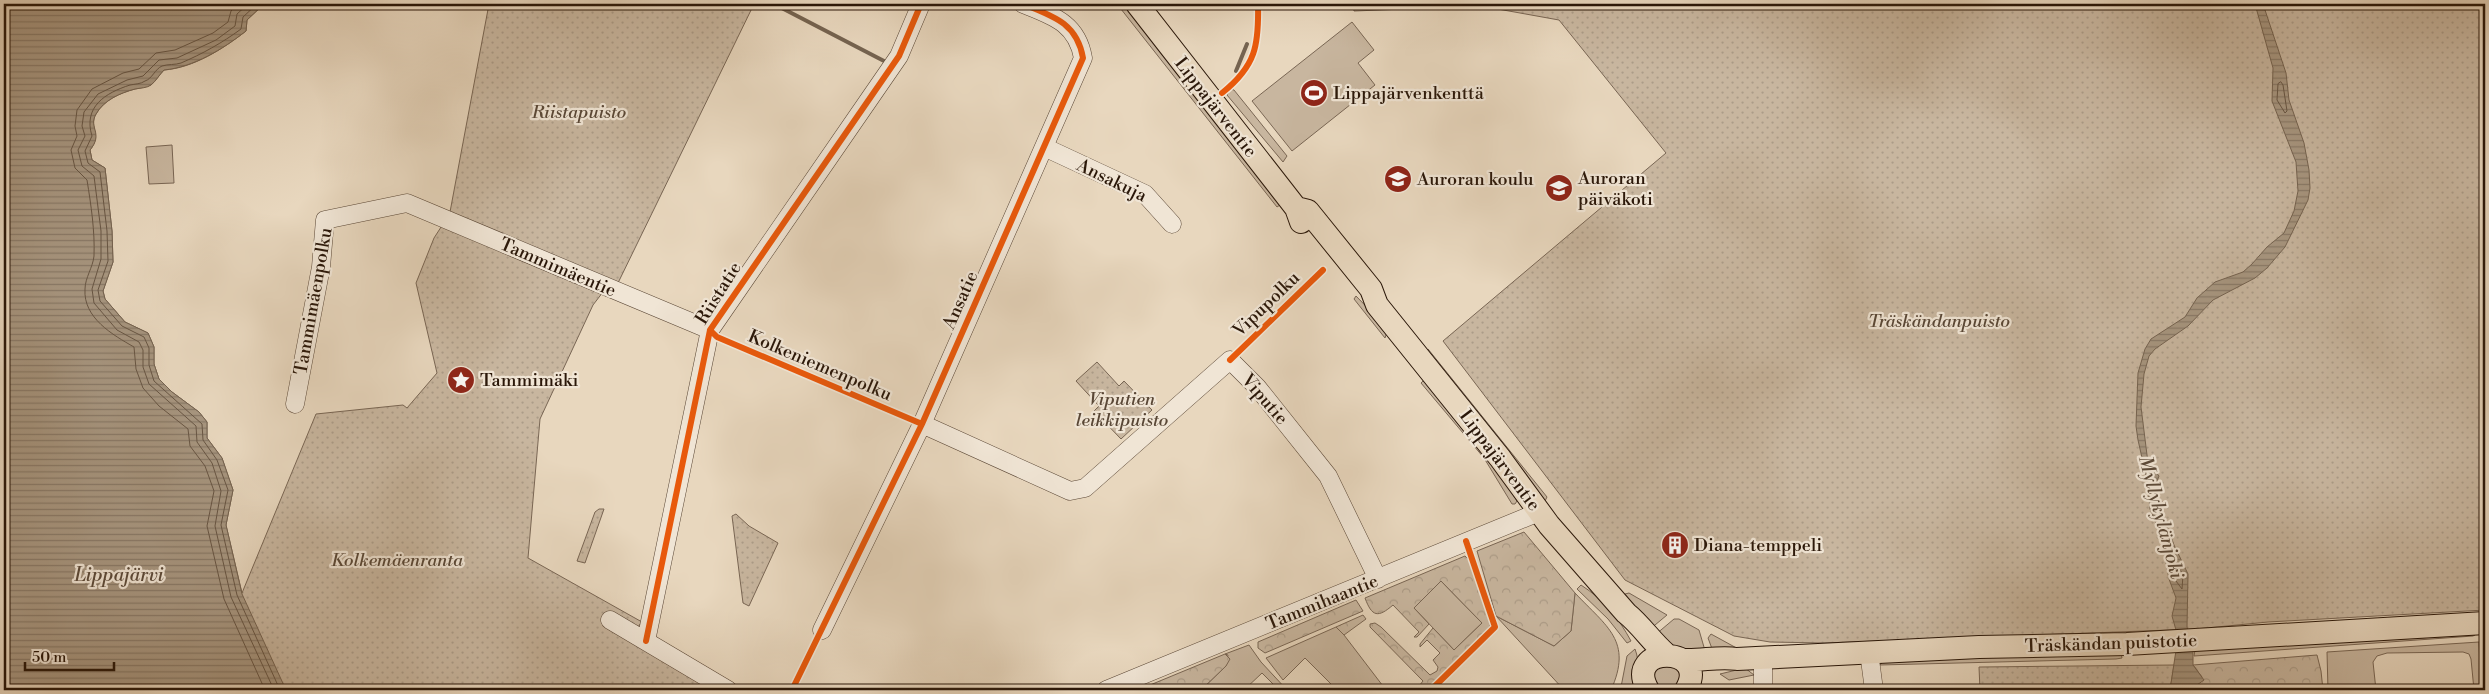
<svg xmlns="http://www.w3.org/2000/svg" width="2489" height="694" font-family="'Libre Bodoni',serif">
  <defs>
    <pattern id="forest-crowns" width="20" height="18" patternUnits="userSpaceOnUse" patternTransform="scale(1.25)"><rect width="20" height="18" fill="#c8b69f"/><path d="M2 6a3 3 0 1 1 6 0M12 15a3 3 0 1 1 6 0" fill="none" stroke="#ac9c88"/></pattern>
    <pattern id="park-dots" width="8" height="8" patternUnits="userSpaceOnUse" patternTransform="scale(1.25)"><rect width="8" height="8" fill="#c8b69f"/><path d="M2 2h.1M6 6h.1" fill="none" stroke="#ac9c88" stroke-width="1.8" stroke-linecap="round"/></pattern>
    <pattern id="water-rules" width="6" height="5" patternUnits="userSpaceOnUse" patternTransform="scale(1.25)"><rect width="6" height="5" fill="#a79680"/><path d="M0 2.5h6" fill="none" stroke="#887967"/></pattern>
  </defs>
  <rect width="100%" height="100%" fill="#e8d7be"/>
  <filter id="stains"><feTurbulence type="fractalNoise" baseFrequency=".004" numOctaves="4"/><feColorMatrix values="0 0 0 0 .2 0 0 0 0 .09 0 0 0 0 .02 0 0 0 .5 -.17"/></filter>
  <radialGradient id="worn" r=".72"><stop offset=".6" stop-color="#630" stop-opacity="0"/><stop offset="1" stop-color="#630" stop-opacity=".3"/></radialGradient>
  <path fill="#c8b69f" stroke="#796654" d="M1117,4H1127L1283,203L1277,207Z
    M1352,22L1374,50L1358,63L1375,85L1292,151L1252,101Z
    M1230,89L1234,90L1287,156L1283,162L1227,95Z
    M172,145L174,183L149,184L146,147Z
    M1356,296L1388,329L1385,338L1354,299Z
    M1428,349L1547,497L1545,501L1425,354Z
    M1423,381H1429L1490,457L1517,501L1515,504H1512L1484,458L1421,383Z
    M1441,581L1482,623L1454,650L1414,608Z
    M1581,585C1604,600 1618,617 1631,641L1627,643L1608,619L1577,589Z
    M1575,593C1607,627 1633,641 1611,690H1564L1496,616L1554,646L1571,631Z
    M1629,593L1667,615L1649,630L1625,594Z
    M1674,619H1679L1699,630L1706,654L1673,647L1655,635Z
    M1336,627L1344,635L1386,690H1337L1305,658L1283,680L1266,658Z
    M1711,634L1742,651L1714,654L1708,638Z
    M2475,635L2473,636L2194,656L2195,650Z
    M2479,642L2481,690H2474L2471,659L2469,654L2463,652L2387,653L2377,656L2373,662L2376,690H2328L2327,652Z
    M1249,645L1261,662L1287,690H1273L1276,687L1262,673L1244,690H1201L1226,666L1228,655L1225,654Z
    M1635,649C1640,662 1639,678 1632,690H1622L1621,687L1627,656Z
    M2121,654L2122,658L2116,659L1880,665L1885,660Z
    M1654 678a13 13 0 1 1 26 0a13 13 0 1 1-26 0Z
    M1745,668L1754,675L1729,680L1720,674Z"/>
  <path fill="url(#forest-crowns)" stroke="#796654" d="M1524,532L1575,593L1571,631L1554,646L1496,616L1477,551Z
    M1465,556L1470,561L1491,624C1487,634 1433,687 1424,689L1419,686L1423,681L1370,627V624L1375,623L1381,627L1430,675L1437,671L1438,667L1433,660L1440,653L1427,640L1420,647V644L1433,628L1454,650L1482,623L1441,581L1414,608L1429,624L1417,637H1414L1419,632L1393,605C1378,618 1372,617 1365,598Z
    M1356,600L1363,611L1265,653L1258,648V642Z
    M1363,615L1366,619L1344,635L1336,627Z
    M1225,654L1230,659L1226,666L1201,690H1138Z
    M2317,655L2321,671L2323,690H2190L2202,677L2193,665Z"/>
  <path fill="url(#park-dots)" stroke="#796654" d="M4,4H264L247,20L246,31C223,49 193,68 164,70C159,75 156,81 151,85C147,87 140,88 135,89C120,93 104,100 96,114C88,128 103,134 90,150L92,160L105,168L112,231L113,262L103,291L105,299L125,322L148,333L154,347V364L159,379L172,392L199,412L207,422V438L222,458L233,490L226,525L242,593L316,414L403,405L407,408L437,373L416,283L434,238L443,224L603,292L593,305L540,419L528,558L642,622L637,628L718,690H4Z
    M489,4H754L617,285L450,212Z
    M1353,4H2485V610L2268,622L2196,629L1824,643L1770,642L1734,636L1625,580L1443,341L1666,153L1559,20L1481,6L1354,11Z
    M1097,362L1119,386L1124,381L1152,410L1121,439L1094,411L1099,406L1076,381Z
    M599,509H604L585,563L577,561L595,512Z
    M736,514L749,526L778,543L749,606L743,603L732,516Z
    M2174,665L2170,690H1980L1979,667Z"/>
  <path fill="url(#water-rules)" stroke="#756350" d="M4,4H264L247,20L246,31C223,49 194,67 164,70C159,75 156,81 151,85C147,88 140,88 135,89C120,93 104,100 96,114C88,128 104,133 90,150L92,160L105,168L112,231L113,262L103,291L105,299L125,322L148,333L154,347V364L159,379L172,392L199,412L207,422V438L222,458L233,490L226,525L242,594L286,690H4Z
    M2255,4H2263L2286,73L2289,100L2304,143L2309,170L2310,188L2308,200L2285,247L2267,268L2255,278L2213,300L2188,326L2155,349L2149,356L2144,374L2141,407L2147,455L2148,462L2159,476L2154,489L2156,497L2174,545L2188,574L2187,627L2193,649V665L2204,680L2190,690H2170L2178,637L2172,616L2176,598L2169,579L2161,536L2150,509L2147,480L2138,440L2136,426L2138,373L2145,349L2151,339L2185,317L2197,298L2215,282L2243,272L2252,264L2267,247L2284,233L2294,211L2298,191L2296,162L2272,101L2273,68Z"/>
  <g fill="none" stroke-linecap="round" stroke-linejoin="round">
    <path stroke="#685644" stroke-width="1" d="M237,4L231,11L228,22L213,33L175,50L156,53L139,69L123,73L92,89L77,110L75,126L77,136L71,150L75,168L87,180C91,205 95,231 94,256C93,267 85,278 85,289C83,318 113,335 134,347L136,369L143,388L159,406L188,429L190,446L205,466L214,491L207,526L224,599L265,690
      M248,4L237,14L235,26L216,40L177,58L159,60L143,76L127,80L98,94L84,112L82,126L85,136L78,150L82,166L94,176L101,231V259L92,289L94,303L117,330L139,342L143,350V367L149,384L196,426L197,442L212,463L221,491L215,526L231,597L274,690
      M257,4L243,17L241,29C222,43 202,54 181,63C175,65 168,64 162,66C155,69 152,79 145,81C141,84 135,84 130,85C105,93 83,107 92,136L85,151L88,163L100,172L107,231L108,261L98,290L100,301L122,326L144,337L149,348V365L154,381L202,424L203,440L217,460L228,490L221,525L237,595L280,690
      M2281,82L2283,85L2287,111L2285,113L2277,100L2278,84Z
      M2173,558L2183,575L2182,589L2173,577L2171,560Z"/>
    <path stroke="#756350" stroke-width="4" d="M774,4L884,61
      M1236,71L1247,44"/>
    <g stroke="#5a4736" stroke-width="19">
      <path id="minor" d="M1044,147L1145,194L1172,224
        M295,404L321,267L325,220L407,203L710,330
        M922,424L1070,491L1085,488L1230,360L1257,387L1328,476L1378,579
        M610,620L728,690
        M822,630L922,424L1083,58C1077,23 1053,16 1023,4
        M646,641L710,330L899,56L921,4
        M1869,652L1874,690
        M1106,690L1539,512
        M1763,690V656"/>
    </g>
    <g stroke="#2a1709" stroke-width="24">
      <path id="major" d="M1137,4L1296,208L1301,222
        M1296,208L1308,211L1371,289L1377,305L1500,458L1549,525L1626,613C1641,625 1651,641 1666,654
        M1683,660C1702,661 1719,656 1737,659L1979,647L2127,644L2485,623
        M1648,690C1622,644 1712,645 1686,690"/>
    </g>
    <use href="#minor" stroke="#f0e5d5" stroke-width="18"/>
    <use href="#major" stroke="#e8d7be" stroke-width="22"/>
    <g stroke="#f0e5d5" stroke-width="9">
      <path id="cycleway" d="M1222,93C1256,66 1259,45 1258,4
        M710,330L717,337L922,424
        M1230,360L1323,270
        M646,641L710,330L899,56L921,4
        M792,690L922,424L1083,58C1077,23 1053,16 1023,4
        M1431,690L1495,627L1466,541"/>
    </g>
    <use href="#cycleway" stroke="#e8590c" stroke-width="6"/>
  </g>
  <defs>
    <g id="stadium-disc" transform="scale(1.4375)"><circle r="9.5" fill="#8f2418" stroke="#f0e5d5"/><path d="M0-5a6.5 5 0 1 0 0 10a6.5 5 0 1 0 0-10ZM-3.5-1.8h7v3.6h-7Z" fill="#fff"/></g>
    <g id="school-disc" transform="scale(1.4375)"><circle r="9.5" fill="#8f2418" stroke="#f0e5d5"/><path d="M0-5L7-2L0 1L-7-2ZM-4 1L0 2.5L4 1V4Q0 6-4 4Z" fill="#fff"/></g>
    <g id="sight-disc" transform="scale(1.4375)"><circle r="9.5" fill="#8f2418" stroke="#f0e5d5"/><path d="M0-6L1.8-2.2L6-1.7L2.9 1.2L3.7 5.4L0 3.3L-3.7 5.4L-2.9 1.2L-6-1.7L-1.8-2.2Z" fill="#fff"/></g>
    <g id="building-disc" transform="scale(1.4375)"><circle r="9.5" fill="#8f2418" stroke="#f0e5d5"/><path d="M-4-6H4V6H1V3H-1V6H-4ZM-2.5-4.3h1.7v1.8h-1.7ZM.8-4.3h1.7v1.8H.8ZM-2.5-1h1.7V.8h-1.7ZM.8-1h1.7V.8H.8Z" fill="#fff"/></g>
  </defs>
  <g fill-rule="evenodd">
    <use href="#stadium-disc" x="1314" y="93"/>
    <use href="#school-disc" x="1398" y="179"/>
    <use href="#school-disc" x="1559" y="188"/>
    <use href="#sight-disc" x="461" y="380"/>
    <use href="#building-disc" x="1675" y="545"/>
  </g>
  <g text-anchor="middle" stroke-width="4.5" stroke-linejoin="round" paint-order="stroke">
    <g font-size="18" fill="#2a1709" stroke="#f0e5d5" text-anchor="start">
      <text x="1333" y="99">Lippajärvenkenttä</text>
      <text x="1578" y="184">Auroran<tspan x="1578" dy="21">päiväkoti</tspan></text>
      <text x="1417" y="185">Auroran koulu</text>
      <text x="480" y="386">Tammimäki</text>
      <text x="1694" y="551">Diana-temppeli</text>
    </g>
    <g font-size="18" fill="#2a1709" stroke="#f0e5d5">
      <text transform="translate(1216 107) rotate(52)" y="6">Lippajärventie</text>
      <text transform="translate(1112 180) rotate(26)" y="6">Ansakuja</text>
      <text transform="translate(558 267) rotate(23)" y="6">Tammimäentie</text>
      <text transform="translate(718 293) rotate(-58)" y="6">Riistatie</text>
      <text transform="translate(960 300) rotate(-66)" y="6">Ansatie</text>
      <text transform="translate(313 301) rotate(-80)" y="6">Tammimäenpolku</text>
      <text transform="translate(1266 304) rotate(-44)" y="6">Vipupolku</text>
      <text transform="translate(820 365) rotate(23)" y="6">Kolkeniemenpolku</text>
      <text transform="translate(1265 399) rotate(49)" y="6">Viputie</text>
      <text transform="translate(1500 460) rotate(53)" y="6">Lippajärventie</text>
      <text transform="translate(1322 602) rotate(-22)" y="6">Tammihaantie</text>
      <text transform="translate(2111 643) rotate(-2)" y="6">Träskändan puistotie</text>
    </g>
    <g font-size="18" font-style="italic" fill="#594736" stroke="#f0e5d5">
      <text x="579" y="118">Riistapuisto</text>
      <text x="1939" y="327">Träskändanpuisto</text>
      <text x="1122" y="405">Viputien<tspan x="1122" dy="21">leikkipuisto</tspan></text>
      <text x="397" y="566">Kolkemäenranta</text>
    </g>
    <g font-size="19" font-style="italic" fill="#5c4a39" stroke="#f0e5d5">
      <text transform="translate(2162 517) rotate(75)" y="7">Myllykylänjoki</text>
      <text x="119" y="581">Lippajärvi</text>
    </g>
  </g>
  <rect width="2489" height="694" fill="none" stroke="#e8d7be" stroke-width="20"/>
  <rect x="5" y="5" width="2479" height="684" fill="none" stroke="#2a1709" stroke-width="2.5"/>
  <rect x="10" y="10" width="2469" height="674" fill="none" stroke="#2a1709"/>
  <path d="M25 662v8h89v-8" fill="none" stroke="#2a1709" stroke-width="2.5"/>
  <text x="32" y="662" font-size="15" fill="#2a1709" stroke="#f0e5d5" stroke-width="4" paint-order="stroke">50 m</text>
  <rect width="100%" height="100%" filter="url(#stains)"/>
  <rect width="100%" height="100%" fill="url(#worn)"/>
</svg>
